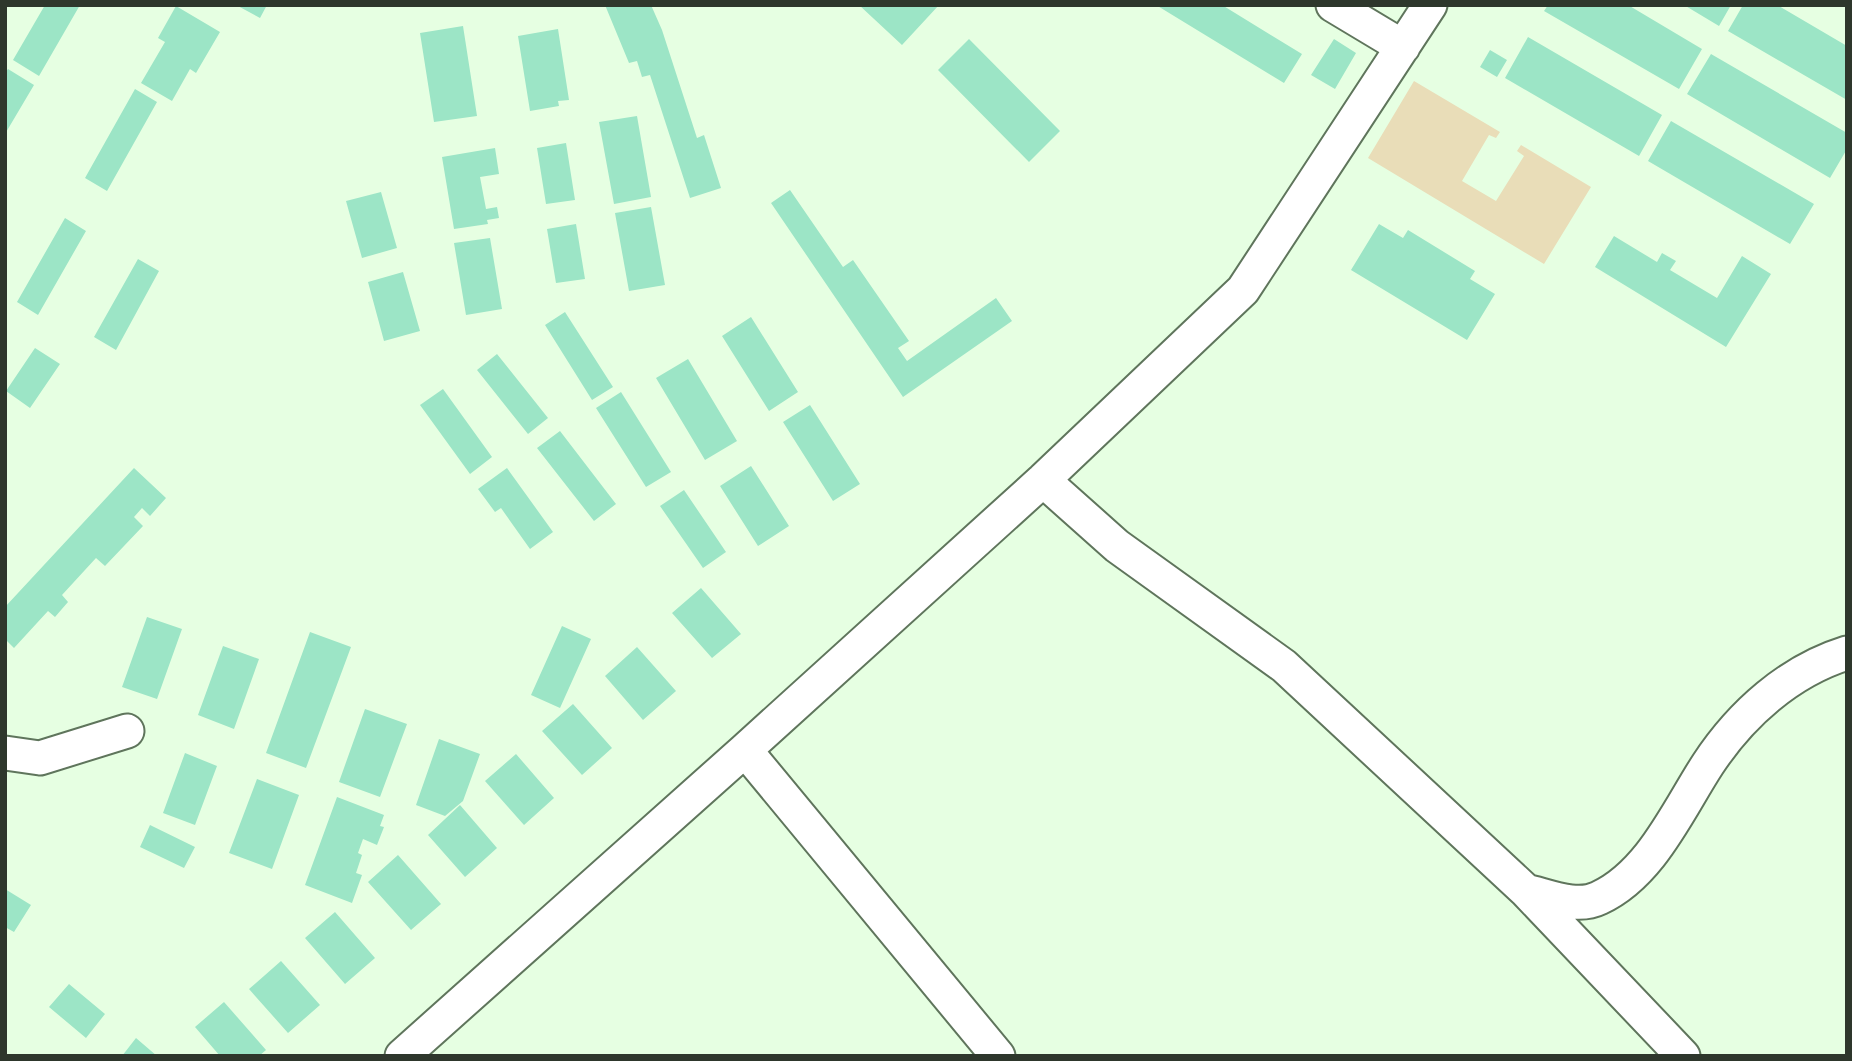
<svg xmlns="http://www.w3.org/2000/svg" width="1852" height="1061" font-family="'Exo 2',sans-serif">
  <rect width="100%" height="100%" fill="#e6ffe2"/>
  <path fill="#e9ddb8" d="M1414,81L1500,132L1496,138L1489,135L1462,181L1496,201L1524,156L1517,151L1521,145L1591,187L1544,264L1368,158Z"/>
  <path fill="#9ce5c6" d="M45,5H80L39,76L13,60Z
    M236,5H267L260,18Z
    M605,5H651L662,30L697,138L704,135L721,188L690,198L650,75L642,77L637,61L629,63Z
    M859,5H939L902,45Z
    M1156,5H1222L1302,54L1284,83Z
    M1548,5H1628L1702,49L1679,89L1544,11Z
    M1684,5H1731L1719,26Z
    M1743,5H1777L1847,46V100L1728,31Z
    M176,6L220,32L196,73L190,69L172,101L141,83L165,42L158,38Z
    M463,26L477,116L434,122L420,33Z
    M558,29L569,100L558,101L559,106L530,111L518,36Z
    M1528,37L1662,115L1639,156L1505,78Z
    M969,39L1060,131L1029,162L938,70Z
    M1334,39L1356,53L1335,89L1311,75Z
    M1490,50L1507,60L1497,77L1480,67Z
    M1711,54L1847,133V149L1830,178L1687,94Z
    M8,69L34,85L5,134V73Z
    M135,89L157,102L107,191L85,178Z
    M637,116L651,197L614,204L599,122Z
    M1671,121L1814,204L1790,244L1648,161Z
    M566,143L575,200L546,204L537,148Z
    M495,148L499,174L480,177L486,209L497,207L499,218L487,220L488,224L454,229L442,157Z
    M790,190L843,267L853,260L909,341L898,348L907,361L996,298L1012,321L903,397L771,203Z
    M381,192L397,248L362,258L346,201Z
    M651,207L665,285L629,291L615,213Z
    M65,218L86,231L38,315L17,302Z
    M576,224L585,279L556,283L547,229Z
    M1379,224L1403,238L1408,230L1475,271L1470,279L1495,294L1467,340L1351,270Z
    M1614,236L1657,262L1662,253L1676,261L1670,270L1717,298L1742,256L1771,274L1726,347L1595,267Z
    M490,238L502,309L466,315L454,243Z
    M138,259L159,271L116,350L94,337Z
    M403,272L420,331L384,341L368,282Z
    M565,312L613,387L592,400L545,325Z
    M751,317L798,392L769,411L722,336Z
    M35,348L60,364L30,408L6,391Z
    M497,354L548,418L528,434L477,370Z
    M688,359L737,441L705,460L656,378Z
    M443,389L492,457L470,474L420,405Z
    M621,392L671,472L646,487L596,408Z
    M810,405L860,484L833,501L783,422Z
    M560,431L616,504L594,521L537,448Z
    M751,466L789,526L758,546L720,486Z
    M134,468L166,498L150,516L142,508L134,517L143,526L105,566L96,558L62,595L68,602L55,617L48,611L14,648L5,639V607Z
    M507,468L553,532L530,549L501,508L495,512L478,489Z
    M684,490L726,552L703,568L660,506Z
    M701,588L741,634L712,658L672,613Z
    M147,617L182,629L157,699L122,687Z
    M562,626L591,639L560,708L531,695Z
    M310,632L351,647L306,768L266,753Z
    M223,646L259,659L234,729L198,715Z
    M637,647L676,691L643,720L605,676Z
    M573,704L612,748L582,775L542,731Z
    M365,709L407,724L380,797L339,782Z
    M439,739L480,754L463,801L445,816L416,805Z
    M185,753L217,766L195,825L163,813Z
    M516,754L554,798L524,825L485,781Z
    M257,779L299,795L272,869L229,853Z
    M337,797L384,815L380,826L384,827L377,845L363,839L358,853L362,855L356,873L362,875L352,903L305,885Z
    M460,805L497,848L465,877L428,835Z
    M150,825L195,847L184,868L140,847Z
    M398,855L441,904L411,930L368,882Z
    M5,889L31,905L14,932L5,927Z
    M335,912L375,958L345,984L305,938Z
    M281,961L320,1005L288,1033L249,989Z
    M69,984L105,1014L86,1038L49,1007Z
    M224,1002L266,1050L259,1056H220L195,1027Z
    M136,1038L157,1056H122Z"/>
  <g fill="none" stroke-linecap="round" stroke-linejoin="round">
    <g stroke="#5f755c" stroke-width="37">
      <path id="street" d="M1333,5L1403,47
        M1043,480L1117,546L1284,666L1526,891L1683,1056
        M745,750L998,1056
        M5,753L40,758L127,731
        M1526,891C1548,896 1577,909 1599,898C1651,874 1678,810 1708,764C1741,714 1789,671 1847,653
        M402,1056L745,750L1043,480L1243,290L1430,5"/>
    </g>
    <use href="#street" stroke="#fff" stroke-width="33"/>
  </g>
  <rect width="1852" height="1061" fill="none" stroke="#2e372c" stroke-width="14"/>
</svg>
